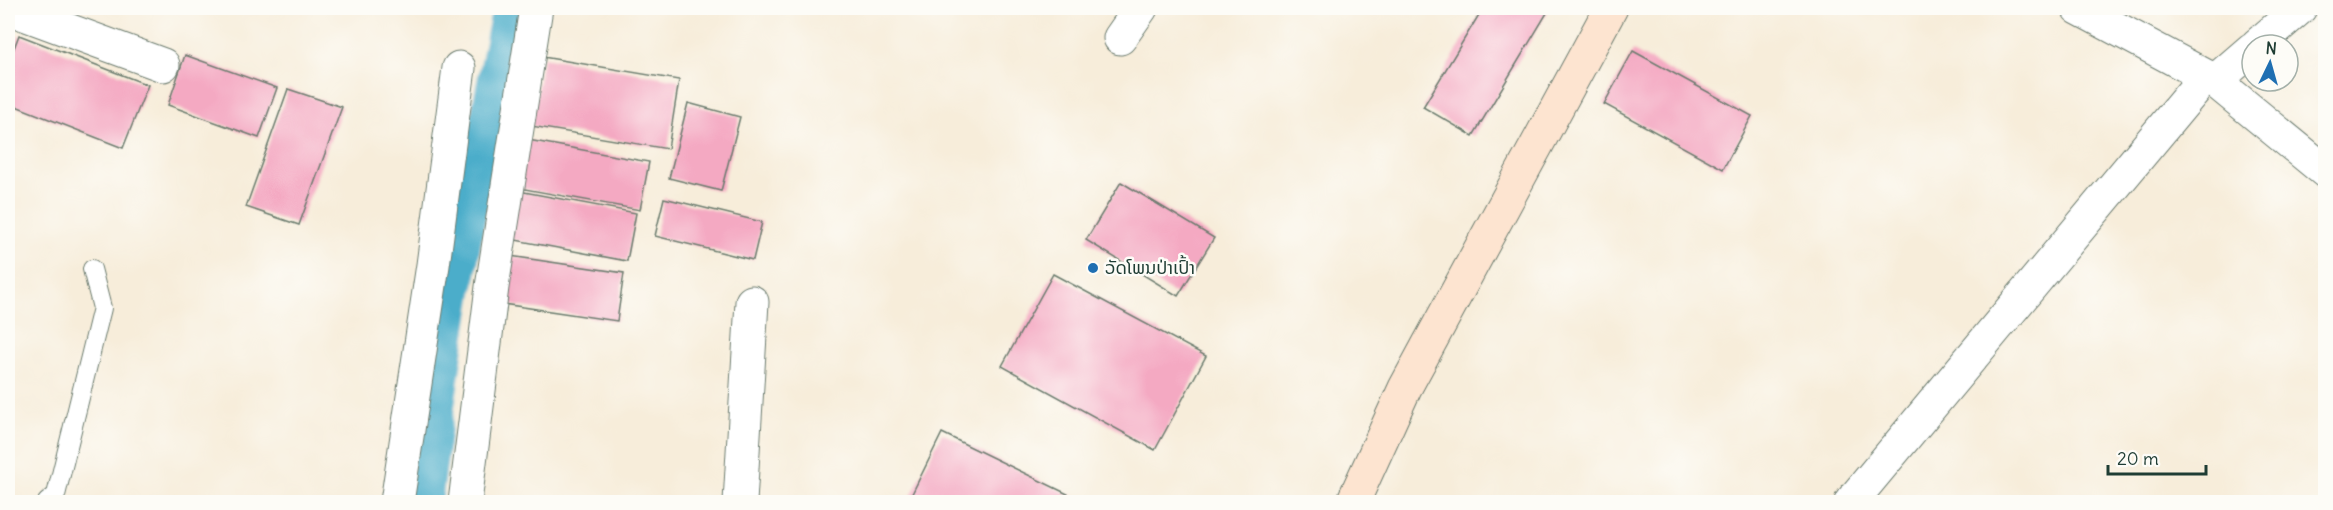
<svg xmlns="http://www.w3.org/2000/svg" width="2333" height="510" font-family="Delius,'Noto Sans Lao',sans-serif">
  <rect width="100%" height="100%" fill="#fdfcf7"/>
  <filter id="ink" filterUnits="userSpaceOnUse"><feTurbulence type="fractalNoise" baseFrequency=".0167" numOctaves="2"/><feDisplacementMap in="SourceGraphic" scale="12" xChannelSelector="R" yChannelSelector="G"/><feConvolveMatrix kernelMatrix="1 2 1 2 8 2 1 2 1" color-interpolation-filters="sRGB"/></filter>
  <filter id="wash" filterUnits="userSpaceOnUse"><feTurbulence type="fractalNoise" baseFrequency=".008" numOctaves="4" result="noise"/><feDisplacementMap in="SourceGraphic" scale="24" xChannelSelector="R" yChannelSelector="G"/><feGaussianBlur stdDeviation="1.35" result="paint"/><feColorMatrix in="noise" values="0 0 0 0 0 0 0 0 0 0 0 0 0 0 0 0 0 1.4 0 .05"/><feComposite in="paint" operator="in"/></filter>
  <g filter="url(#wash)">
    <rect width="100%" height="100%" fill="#f7edda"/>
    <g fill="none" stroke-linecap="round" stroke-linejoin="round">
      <path stroke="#4badca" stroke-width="34" d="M425,502C445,337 476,171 509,8"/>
    </g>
    <g id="blocks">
      <path fill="#f4a9c2" d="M1483,8H1550L1473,136L1423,107Z
        M19,35L148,85L123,148L8,103V64Z
        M1633,51L1752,116L1723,169L1604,104Z
        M185,55L277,88L259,138L168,105Z
        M543,57L679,80L668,149L531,126Z
        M288,89L342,107L299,225L246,207Z
        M688,103L740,117L721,191L669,178Z
        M528,140L649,162L640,210L519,188Z
        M1121,182L1214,238L1178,296L1086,240Z
        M519,191L636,213L627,261L510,239Z
        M664,198L762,222L753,260L655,236Z
        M510,256L624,273L617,321L503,304Z
        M1053,274L1206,356L1155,450L1002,366Z
        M942,433L1084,502H908Z"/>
    </g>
  </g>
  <g filter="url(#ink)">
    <use href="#blocks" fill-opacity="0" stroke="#6b7b6e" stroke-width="1.5"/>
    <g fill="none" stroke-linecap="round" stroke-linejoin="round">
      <g stroke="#6b7b6e" stroke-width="20">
        <path id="lane" d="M47,502L56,495L102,308L92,269"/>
      </g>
      <g stroke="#6b7b6e" stroke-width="35">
        <path id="street" d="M8,8L163,65
          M2078,8L2215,81L2326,172
          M1120,38L1141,8
          M2257,45L2300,8
          M2215,81L2252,49
          M397,502L433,265L459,68
          M465,502L492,287L536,8
          M740,502L752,302
          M1851,502L2206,76"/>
      </g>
      <g stroke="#6b7b6e" stroke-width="35">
        <path id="secondary" d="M1353,502L1405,388L1611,8"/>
      </g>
      <use href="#lane" stroke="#fff" stroke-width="18"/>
      <use href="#street" stroke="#fff" stroke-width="33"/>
      <use href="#secondary" stroke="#fde4d0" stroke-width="33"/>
    </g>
  </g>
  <circle fill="#1f6fb2" stroke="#fdfcf7" stroke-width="2" cx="1093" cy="268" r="6"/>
  <g text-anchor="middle" stroke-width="5" stroke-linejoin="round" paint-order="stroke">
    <g font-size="18" fill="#1f3d34" stroke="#fdfcf7" text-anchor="start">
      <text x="1105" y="274">ວັດໂພນປ່າເປົ້າ</text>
    </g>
  </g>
  <rect width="2333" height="510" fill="none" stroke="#fdfcf7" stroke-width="30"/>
  <g transform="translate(2270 63) rotate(5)"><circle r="28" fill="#fdfcf7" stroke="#a4b0a9" stroke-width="1.5"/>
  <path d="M0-4.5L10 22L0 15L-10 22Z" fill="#1f6fb2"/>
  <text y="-9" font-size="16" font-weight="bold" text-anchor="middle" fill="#1f3d34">N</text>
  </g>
  <path d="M2108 465v9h98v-9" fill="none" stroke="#1f3d34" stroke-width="3"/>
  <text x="2117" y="465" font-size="18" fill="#1f3d34" stroke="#fdfcf7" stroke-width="4.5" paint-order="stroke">20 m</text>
</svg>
